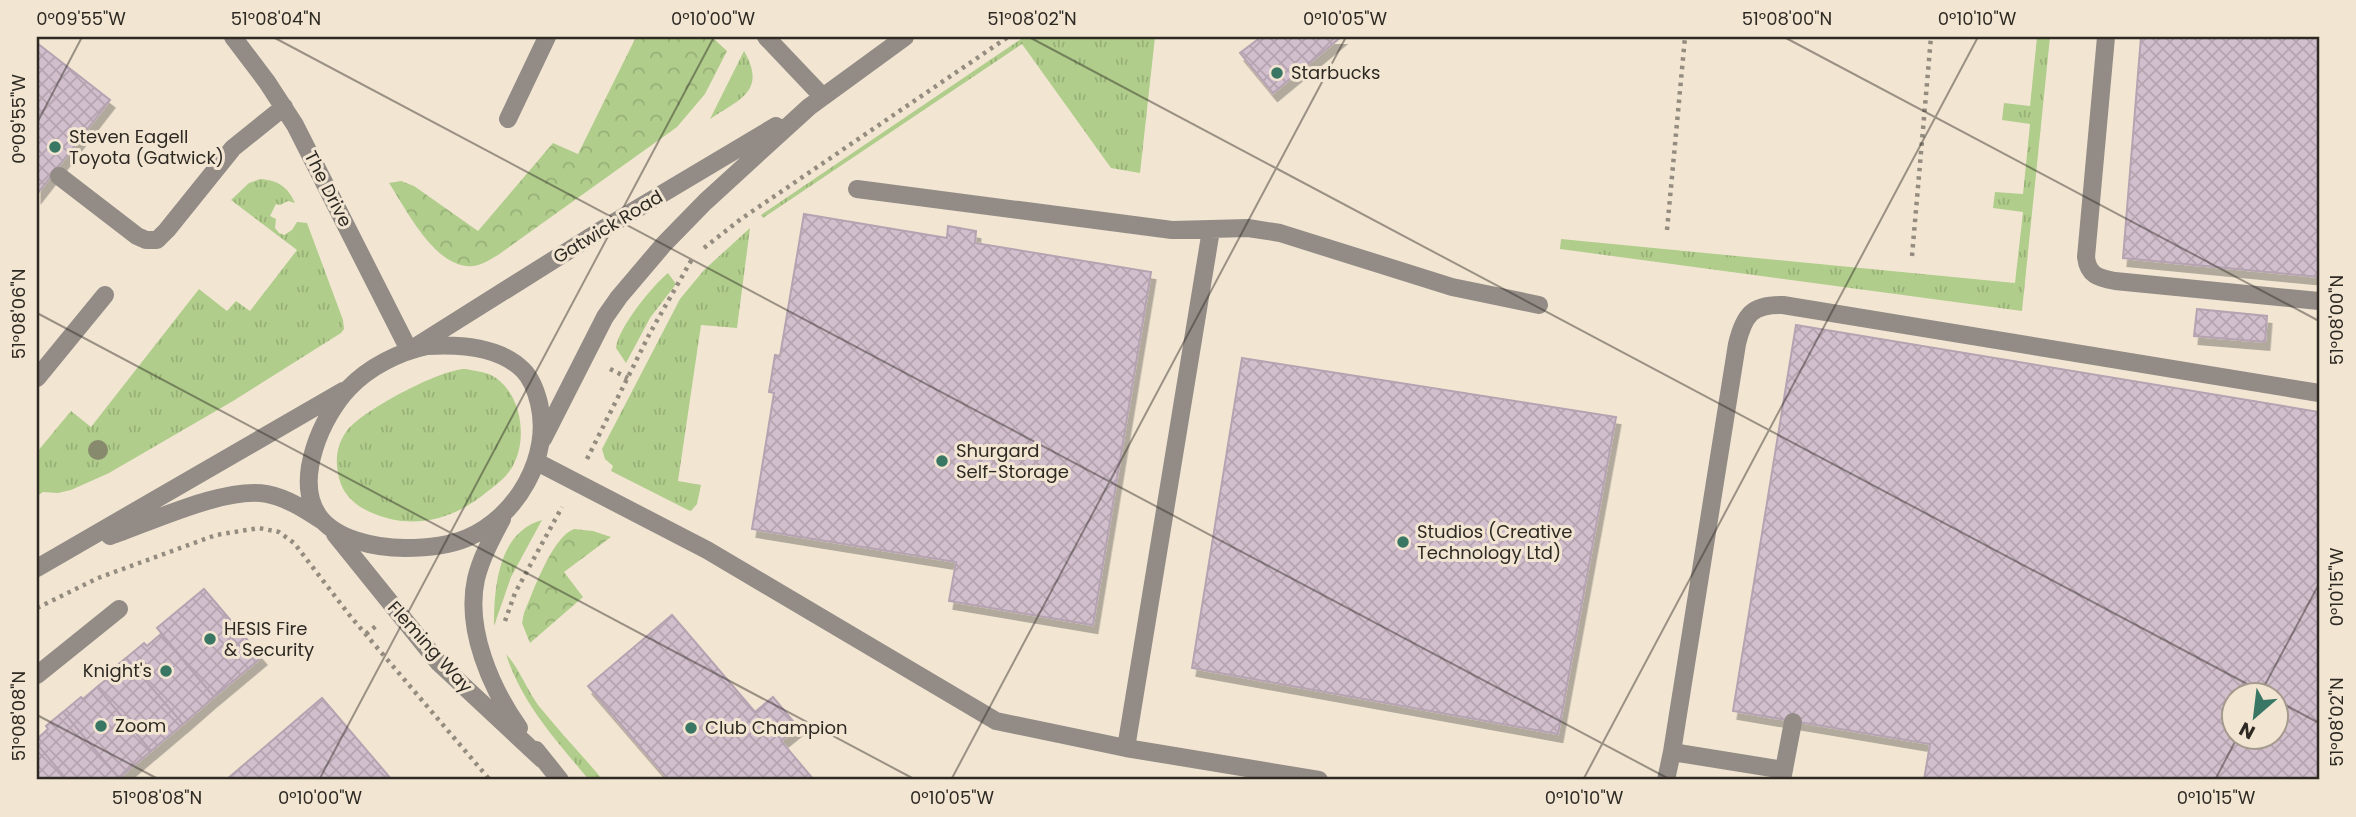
<svg xmlns="http://www.w3.org/2000/svg" width="2356" height="817" font-family="Poppins,sans-serif">
  <defs>
    <pattern id="grass-tufts" width="24" height="20" patternUnits="userSpaceOnUse" patternTransform="scale(1.75)"><rect width="24" height="20" fill="#b0cd8b"/><path d="M3 7l-1-3M5 7V3M7 7l1-3M15 17l-1-3M17 17v-4M19 17l1-3" fill="none" stroke="#98b078"/></pattern>
    <pattern id="forest-crowns" width="20" height="18" patternUnits="userSpaceOnUse" patternTransform="scale(1.75)"><rect width="20" height="18" fill="#b0cd8b"/><path d="M2 6a3 3 0 1 1 6 0M12 15a3 3 0 1 1 6 0" fill="none" stroke="#98b078"/></pattern>
    <pattern id="building-cross-hatch" width="8" height="8" patternUnits="userSpaceOnUse" patternTransform="scale(1.75)"><rect width="8" height="8" fill="#d2bfcd"/><path d="M0 0l8 8M0 8l8-8" fill="none" stroke="#b5a4b0"/></pattern>
    <filter id="shadow"><feDropShadow dx="4.5" dy="8" stdDeviation="0" flood-color="#0004"/></filter>
  </defs>
  <rect width="100%" height="100%" fill="#f2e6d3"/>
  <path fill="url(#grass-tufts)" d="M1024,37H1155L1140,173L1111,168L1022,44L763,218L761,215Z
    M2037,37H2050L2022,311L1560,249L1561,239L2015,283L2023,212L1993,208L1995,192L2023,194L2030,124L2002,120L2004,103L2030,106Z
    M744,51C767,91 740,99 710,119Z
    M260,179C278,180 288,187 295,203L288,201L280,205L276,204L270,216L276,219L275,228L279,233L284,235L292,230L297,222L307,223L343,320L344,329L341,333L233,401L109,473L71,490L58,493L43,492L37,496V452L71,411L91,427L199,289L227,311L236,301L250,311L297,250L231,200L249,183Z
    M750,228L737,328L701,325L678,481L701,485L697,504L691,511L688,510L611,471L613,466L605,459L602,449L680,299L704,270Z
    M668,273L676,284L650,318L626,363L616,348C618,328 652,286 668,273Z
    M466,369C475,371 488,372 496,378C523,397 528,443 511,469C505,478 496,485 488,491C454,520 412,531 370,512C354,505 343,494 339,478C335,462 336,446 346,432C359,412 442,368 466,369Z
    M542,520L511,577L494,626C494,588 498,532 542,520Z
    M506,654C520,670 526,688 538,705C559,731 582,755 603,780H589C557,741 522,704 506,654Z"/>
  <path fill="url(#forest-crowns)" d="M636,37H712L727,51L705,94L677,127L498,255C491,259 482,265 473,266C436,270 406,209 389,183L401,181L414,186L478,231L553,143L578,154Z
    M574,529L593,531L611,537L564,572L583,597L530,643L522,623L524,613C533,592 552,537 574,529Z"/>
  <path fill="url(#building-cross-hatch)" stroke="#b5a3b1" stroke-width="2" fill-rule="evenodd" filter="url(#shadow)" d="M1261,37H1341L1273,93L1240,53Z
    M2141,37H2319V277L2123,258Z
    M37,43L110,100L37,194Z
    M804,214L947,238L948,226L976,231L975,243L1151,272L1093,625L949,601L956,562L752,529L774,393L769,392L775,355L780,356Z
    M2197,309L2267,316L2265,342L2194,336Z
    M1796,325L2319,412V780H1924L1930,744L1733,711ZM2234,694H2276V736H2234Z
    M1242,358L1616,417L1558,734L1192,668Z
    M204,589L262,657L214,697L157,628Z
    M672,615L755,712L773,697L798,727L781,741L814,780H669L588,686Z
    M161,634L214,697L183,724L126,658L144,643L147,646Z
    M126,658L183,724L151,751L97,687L117,671L114,668Z
    M97,687L151,751L119,778L63,712L81,697L83,699Z
    M322,698L392,780H226Z
    M63,712L119,778L116,780H67L37,744V739L48,729L46,726Z
    M37,744L67,780H37Z"/>
  <g fill="none" stroke-linecap="round" stroke-linejoin="round">
    <path stroke="#948c7f" stroke-width="4.5" stroke-dasharray="3.5 5" stroke-linecap="butt" d="M1667,230L1685,37
      M704,248L741,219L1008,37
      M1912,256L1931,37
      M610,369L628,378
      M587,459L650,333L692,259
      M37,608L98,578L216,535L259,528L279,532L294,543L351,617L490,780
      M505,621L515,593L562,507
      M366,634L376,626"/>
    <path stroke="#938c86" stroke-width="18" d="M233,37L267,82L295,125L409,350
      M766,37L823,97
      M2106,37L2086,257C2088,275 2098,278 2115,281L2319,301
      M508,119L547,37
      M59,176L137,236L146,240H157L167,230L233,148L284,107
      M857,189L1172,230L1248,228L1280,233L1452,287L1539,305
      M418,345L598,232L776,126
      M427,346C459,344 499,346 523,370C532,379 536,391 539,403C552,456 517,517 467,538C448,546 425,548 405,548C377,548 335,540 318,515C294,479 322,416 349,388C369,367 399,352 427,346Z
      M37,378L105,295
      M543,439L605,317L619,297L664,244L705,202L809,107L905,37
      M537,462L707,550L996,721L1126,748L1319,780
      M502,519C492,538 481,558 476,579C465,629 491,688 519,728
      M335,534L439,663L543,760
      M110,536C151,522 226,486 267,494C287,498 304,509 321,520
      M37,568L343,391
      M37,675L119,609
      M1126,748L1211,230
      M536,750L560,780
      M1672,752L1737,344C1744,315 1752,304 1783,305L2319,393
      M1666,780L1672,752L1784,770
      M1782,780L1793,722"/>
  </g>
  <circle fill="#878a6c" cx="98" cy="450" r="10"/>
  <path fill="none" stroke="#2e2a23" stroke-width="2" stroke-opacity="0.45" d="M273,37L1671,780M1029,37L2266,694M1784,37L2319,321M37,123L82,37M37,313L916,780M2260,694L2319,584M2276,700L2319,723M37,715L160,780M319,780L714,37M951,780L1346,37M1583,780L1978,37M2215,780L2238,736"/>
  <g fill="#397764" stroke="#f2e6d3" stroke-width="2.5">
    <circle cx="1277" cy="73" r="7"/>
    <circle cx="55" cy="147" r="7"/>
    <circle cx="942" cy="461" r="7"/>
    <circle cx="1403" cy="542" r="7"/>
    <circle cx="210" cy="639" r="7"/>
    <circle cx="166" cy="671" r="7"/>
    <circle cx="101" cy="726" r="7"/>
    <circle cx="691" cy="728" r="7"/>
  </g>
  <g text-anchor="middle" stroke-width="6" stroke-linejoin="round" paint-order="stroke">
    <g font-size="18" fill="#2e2a23" stroke="#f2e6d3" text-anchor="start">
      <text x="1291" y="79">Starbucks</text>
      <text x="69" y="143">Steven Eagell<tspan x="69" dy="21">Toyota (Gatwick)</tspan></text>
      <text x="956" y="457">Shurgard<tspan x="956" dy="21">Self-Storage</tspan></text>
      <text x="1417" y="538">Studios (Creative<tspan x="1417" dy="21">Technology Ltd)</tspan></text>
      <text x="224" y="635">HESIS Fire<tspan x="224" dy="21">&amp; Security</tspan></text>
      <text x="152" y="677" text-anchor="end">Knight's</text>
      <text x="115" y="732">Zoom</text>
      <text x="705" y="734">Club Champion</text>
    </g>
    <g font-size="18" fill="#2e2a23" stroke="#f2e6d3">
      <text transform="translate(328 189) rotate(63)" y="6">The Drive</text>
      <text transform="translate(608 227) rotate(-31)" y="6">Gatwick Road</text>
      <text transform="translate(430 647) rotate(48)" y="6">Fleming Way</text>
    </g>
  </g>
  <rect width="2356" height="817" fill="none" stroke="#f2e6d3" stroke-width="77"/>
  <g transform="translate(2255 716) rotate(208)"><circle r="33" fill="#f2e6d3" stroke="#a49b8d" stroke-width="2"/>
  <path d="M0-5L12 26L0 18L-12 26Z" fill="#397764"/>
  <text y="-10" font-size="19" font-weight="bold" text-anchor="middle" fill="#2e2a23">N</text>
  </g>
  <rect x="38" y="38" width="2280" height="740" fill="none" stroke="#2e2a23" stroke-width="2.5"/>
  <g font-size="18" text-anchor="middle" fill="#2e2a23">
    <text x="81" y="25">0°09'55"W</text>
    <text x="276" y="25">51°08'04"N</text>
    <text x="713" y="25">0°10'00"W</text>
    <text x="1032" y="25">51°08'02"N</text>
    <text x="1345" y="25">0°10'05"W</text>
    <text x="1787" y="25">51°08'00"N</text>
    <text x="1977" y="25">0°10'10"W</text>
    <text transform="translate(19 119) rotate(-90)" y="6">0°09'55"W</text>
    <text transform="translate(19 314) rotate(-90)" y="6">51°08'06"N</text>
    <text transform="translate(2337 320) rotate(-90)" y="6">51°08'00"N</text>
    <text transform="translate(2337 587) rotate(-90)" y="6">0°10'15"W</text>
    <text transform="translate(19 716) rotate(-90)" y="6">51°08'08"N</text>
    <text transform="translate(2337 722) rotate(-90)" y="6">51°08'02"N</text>
    <text x="157" y="804">51°08'08"N</text>
    <text x="320" y="804">0°10'00"W</text>
    <text x="952" y="804">0°10'05"W</text>
    <text x="1584" y="804">0°10'10"W</text>
    <text x="2216" y="804">0°10'15"W</text>
  </g>
</svg>
